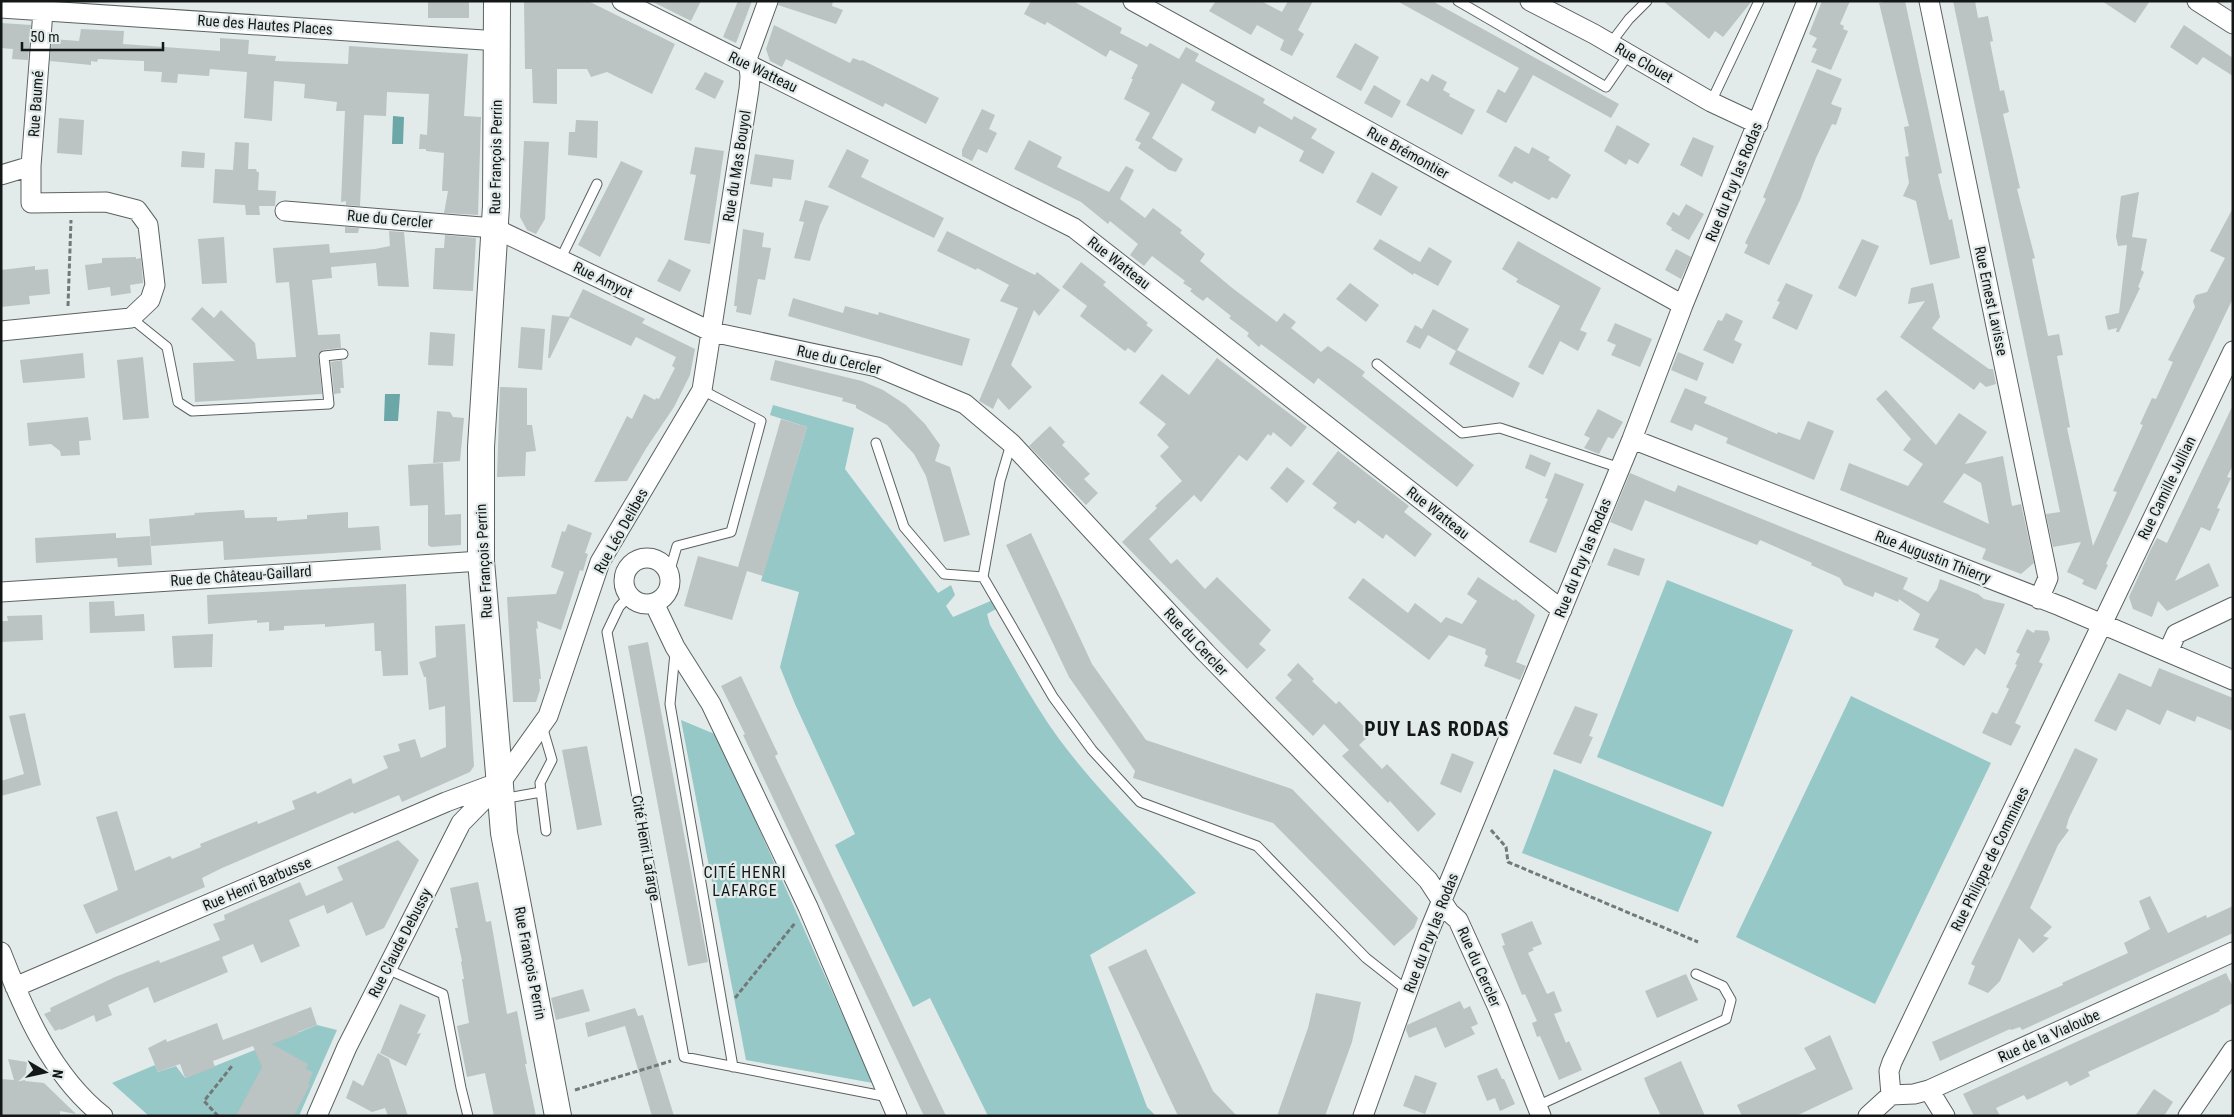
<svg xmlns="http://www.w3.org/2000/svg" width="2234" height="1117" font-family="'Roboto Condensed',sans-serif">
  <rect width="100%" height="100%" fill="#e2eaea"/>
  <path fill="#95c8c7" d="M773,405L854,428L845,469L938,593L951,585L955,595L946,606L953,617L993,600L998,608L987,614L990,625C1012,664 1033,703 1059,739C1100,794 1151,842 1196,893L1090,955L1147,1107L1156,1116H988L930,998L913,1007L835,845L855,834L795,704L780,667L799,592L761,581L807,427L770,415Z
    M1667,580L1793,630L1723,807L1597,757Z
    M1851,696L1991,763L1875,1004L1736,937Z
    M681,720L717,735L873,1083L746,1060Z
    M1554,769L1712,832L1678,912L1522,853Z
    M317,1025L337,1030L299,1116H149L112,1083L155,1065L158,1072L176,1066L185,1078Z"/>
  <path fill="#6aa7a6" d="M393,116L404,117L403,144H392Z
    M385,394H400L398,421H384Z"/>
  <path fill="#bbc3c3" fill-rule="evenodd" d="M428,1H469V18H428Z
    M524,1H588L675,44L652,94L607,72L591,77L587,69H557V104L533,103L532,69H525Z
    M651,1H701L691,21Z
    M738,1H752L736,43L723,37Z
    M779,1H833L832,6L843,10L836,24L778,5Z
    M1031,1H1073L1122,28L1120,33L1147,47L1150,43L1179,59L1186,47L1199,54L1195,61L1265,99L1263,103L1292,120L1294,116L1317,129L1311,138L1335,152L1323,174L1299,161L1304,151L1259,126L1255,134L1211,110L1215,102L1182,83L1152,138L1183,159L1176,172L1169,170L1138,148L1141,143L1135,140L1150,113L1124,99L1133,79H1131L1138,65L1110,50L1106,57L1047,22L1045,25L1024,14Z
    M1216,1H1261L1282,12L1288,1H1313L1298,30L1304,34L1292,56L1280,50L1284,40L1257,25L1251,35L1209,11Z
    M1397,1H1432L1619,104L1611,118L1533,75L1506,123L1486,112L1498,89L1505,93L1519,68Z
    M1663,1H1752L1723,37L1715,31L1709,39Z
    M1822,1H1850L1840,24L1844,26L1843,29L1848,31L1831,70L1811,62L1817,49L1812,47L1817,38L1809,34Z
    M1889,1H1905L1942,173L1938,174L1949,220L1952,219L1960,258L1930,265L1916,201L1903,196L1909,183L1905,157L1909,156L1904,127L1909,126L1879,3Z
    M1953,1H1975L1978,18L1988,16L1993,41L1990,42L2000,91L2004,90L2009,112L2003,114L2020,188L2017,189L2035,258L2032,259L2048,336L2059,334L2063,355L2057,356L2070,427L2067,428L2093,546L2117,492L2113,491L2143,425L2140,424L2152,398L2156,399L2173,362L2168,360L2195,307L2193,301L2196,295L2207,292L2225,258L2210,251L2233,208V298L2106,564L2108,565L2096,590L2082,584L2084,580L2067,572L2081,542L2053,547L2046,514L2060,512Z
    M2102,1H2150L2135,23Z
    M1,23L31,25L28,60L12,59L13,49L1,48Z
    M774,25L850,63L853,58L861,61L862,60L939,98L926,124L885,103L883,107L786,59L782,67L770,61L766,49Z
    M2184,25L2233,58V76L2203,57L2197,65L2170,47Z
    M81,29L124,31L123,44L220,51V38L249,40L248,54L276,56L275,61L348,64L349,46L468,54L464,116L481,117L478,215L444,213L448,191H442L444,153L426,151V149H419L420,134L427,135L429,94L387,92L386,116L364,115L360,206L346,205V201L341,202L345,111H336L337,102L304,98L305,84L274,81L272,121L244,118L247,72L210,69L209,76L178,74L177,83L161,82L162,72L144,71V61L98,59L97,62L91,61V65L50,61L52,39L79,41Z
    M1355,43L1379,57L1361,91L1336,77Z
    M1817,69L1842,79L1831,104L1842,108L1836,125L1832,124L1816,158L1800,200L1769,265L1744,253L1748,245L1745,243L1766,199L1763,197Z
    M705,72L724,81L715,99L695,89Z
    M1432,74L1447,82L1443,90L1450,94L1449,96L1475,110L1462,135L1406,105L1421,78L1428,82Z
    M1374,85L1401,101L1392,118L1364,103Z
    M982,109L995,115L989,129L997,133L987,153L978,149L972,161L962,156V150Z
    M59,118L84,120L82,155L57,153Z
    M576,120L598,121L597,158L568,155L569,132H575Z
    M1617,125L1650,144L1638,164L1629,159L1626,165L1604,151Z
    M1693,137L1714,146L1702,177L1680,165Z
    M1029,140L1062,157L1057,167L1109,192L1126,166L1134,170L1120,199L1145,218L1153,208L1182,230L1180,233L1205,254L1200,261L1231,287L1277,322L1284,313L1296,322L1291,328L1321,352L1328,346L1350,361L1365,372L1362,376L1474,465L1457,487L1318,378L1314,384L1261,344L1259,347L1247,336L1249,333L1229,318L1231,316L1207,297L1203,301L1196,296L1190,291L1192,289L1183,283L1185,281L1152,256L1144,266L1130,255L1138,244L1110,221L1108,224L1081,202L1014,169Z
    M524,141L549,142L545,219L536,234L527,230L520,217Z
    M235,142L249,143L248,169H256L257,172H259L258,190L276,191L275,206H259L260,215H246L245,205L213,203L215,169L233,170Z
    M1515,146L1529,154L1532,147L1550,157L1548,160L1571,175L1557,199L1552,197L1549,200L1514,181L1512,184L1498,176Z
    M695,147L724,151L710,244L684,240L696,175L690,174Z
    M847,149L869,160L861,177L944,218L934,238L828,187Z
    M182,151L205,153L204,168L181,167Z
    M755,154L794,160L791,180L773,178L772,187L750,184Z
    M621,161L643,171L600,257L578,245Z
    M1372,172L1398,187L1381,216L1356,202Z
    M2139,192L2132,237L2147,239L2141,270L2144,272L2138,287L2140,288L2119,332H2116L2117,328L2108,330L2105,316L2119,313L2127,245L2118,246L2116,237L2121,196Z
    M805,200L829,206L820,225L810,261L794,258L804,222L799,221Z
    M1686,204L1704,214L1689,240L1671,230L1672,228L1666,224L1673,212L1679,216Z
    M345,227L359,228L358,233H345Z
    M743,229L764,233L762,247L771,248L765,280L758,279L751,315L736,312L737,306H734Z
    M389,231L404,232L409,287L378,286L376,263L331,267L332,278L312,280L318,335L340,334L341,348L323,350L318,354L322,394L195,402L193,363L235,361L191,319L202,307L214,318L221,310L255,343L257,359L296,357L289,282L276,283L273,248L329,244L330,253L375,249L390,246Z
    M947,231L1035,275L1037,272L1060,290L1039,316L1034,310L1011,365L1032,387L1009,410L998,398L993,409L979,401L1018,308L1000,301L1009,285L977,268L976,270L937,251Z
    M445,235L476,238L473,291L433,289L435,248H444Z
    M224,237L227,283L202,284L198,239Z
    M1380,239L1420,262L1417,267L1429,247L1452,261L1438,286L1414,273L1413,275L1373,249Z
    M1862,239L1879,246L1856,297L1838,288Z
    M1518,241L1601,288L1580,330L1587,333L1578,351L1560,341L1543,375L1528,367L1560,306L1516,282L1518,279L1502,269Z
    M1676,249L1691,257L1681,279L1665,270Z
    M136,257V259L141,258L143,283L130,285L131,293L111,296L110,287L88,290L85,265L102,263V258Z
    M669,259L691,270L680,292L657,281Z
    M1081,262L1106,282L1103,285L1148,323L1146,325L1153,330L1135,353L1128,348L1125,351L1080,316L1087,306L1062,287Z
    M35,266V270L48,269L50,294L29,296L30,304L1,307V270Z
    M1350,283L1379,305L1366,322L1336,299Z
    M1786,283L1813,295L1797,330L1772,318L1780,302L1777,301Z
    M1933,283L1940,317L1932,328L1934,330L1989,369H1993L1996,384L1986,387L1980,382L1974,390L1900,337L1925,301L1908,304L1911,288Z
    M583,289L645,319L642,323L695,349L690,375L674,407L647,447L627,481L594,482L627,416L632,419L644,394L655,400L656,398L659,399L675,368L672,366L676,357L636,337L631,346L569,317Z
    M793,298L843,313L845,306L878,315L879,312L970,339L962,366L788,316Z
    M1433,309L1469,329L1457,350L1520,383L1513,398L1449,364L1456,351L1428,335L1420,349L1406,342L1415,325L1422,329Z
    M1726,313L1743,321L1734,340L1742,344L1733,364L1703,350L1718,320L1722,321Z
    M552,315L570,317L550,358H548Z
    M1615,323L1652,339L1640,367L1611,355L1616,345L1607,341Z
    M521,327L545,329L542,370L518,368Z
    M430,332L455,334L453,366L428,365Z
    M1678,352L1704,363L1697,381L1671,370Z
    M83,353L85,378L23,383L20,360Z
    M143,357L149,418L123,420L117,360Z
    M1217,358L1307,427L1291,447L1273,432L1271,436L1268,434L1247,461L1239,455L1201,502L1194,495L1149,539L1171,564L1177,559L1205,589L1217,577L1271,630L1259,644L1266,650L1247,669L1122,542L1157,508L1155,506L1182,481L1160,456L1169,447L1157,435L1166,424L1139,403L1162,374L1189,395Z
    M342,360L344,388H340L341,393L334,394L331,362Z
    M775,360L862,381L883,390L906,405L925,424L940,445L935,461L950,467L970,535L944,542L926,476L914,454L887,425L856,408V405L842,401L843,398L770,380Z
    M500,387L527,388V425H532L536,451L526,452L525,476L497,477Z
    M1685,388L1707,397L1704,403L1777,434L1778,432L1800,440L1808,421L1834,431L1814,480L1726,443L1728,438L1695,424L1692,431L1670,422Z
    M1886,390L1936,445L1959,413L1987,432L1965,464L2003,456L2012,506L2021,504L2034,563L2021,574L1982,559L1986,549L1840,490L1849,463L1908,486L1923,464L1903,450L1911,439L1876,399ZM1964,473L1981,483L1989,524L1943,502Z
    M2233,405V465L2227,477L2231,478L2217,508L2220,509L2210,531L2201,527L2175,581L2209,563L2219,586L2167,611L2158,601L2152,617L2133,609L2129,597L2151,549L2157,538L2167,543Z
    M1598,409L1623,422L1613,439L1608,437L1599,454L1584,448L1590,438L1584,435Z
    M437,411L450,412L453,417L464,418L460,461L433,463Z
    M88,417L91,440L79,441L80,455L61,456L60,451L51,444L29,446L27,423Z
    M781,419L807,427L763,576L747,571L732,620L684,606L698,556L738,567Z
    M1050,426L1065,442L1062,445L1090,474L1084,479L1098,493L1086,505L1029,446Z
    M1338,451L1409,506L1404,512L1432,534L1415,557L1386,534L1383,539L1358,520L1355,524L1333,508L1337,503L1312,484Z
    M1530,454L1551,463L1545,477L1525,468Z
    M443,463L445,515L461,514V545L431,547L428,545V505L410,506L408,465Z
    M1287,467L1305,481L1287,503L1270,488Z
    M1555,473L1584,484L1556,553L1529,542L1548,499L1545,498Z
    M1630,473L1675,492L1678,485L1908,578L1903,589L1928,602L1937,589L1940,579L1978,594L1984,599L2005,604L1985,655L1976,648L1964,666L1935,647L1939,639L1913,630L1920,614L1899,599L1898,602L1875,592L1873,597L1844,585L1840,578L1811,565L1812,563L1760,540L1757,545L1645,500L1632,531L1610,522Z
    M244,510L245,518L277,517V521L307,519V515L348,512V528L379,526L381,550L224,560L223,541L151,546L149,519L195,515L194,513Z
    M568,524L592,533L585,553L588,554L583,571L580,570L561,630L537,621L538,629L536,628L541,679H539L540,690L536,702H513L507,597L556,594L564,572L551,567L562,531L565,532Z
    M116,533V538L150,536L152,565L118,567L117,558L36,563L35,538Z
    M1031,533L1092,664L1146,740L1292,789L1418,918L1414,928L1394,946L1273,823L1133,778L1135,771L1069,677L1006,545Z
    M1614,548L1645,559L1639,576L1607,565Z
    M1478,577L1514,601L1515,599L1535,615L1516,662L1526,666L1520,680L1484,666L1488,656L1485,654L1486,649L1449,635L1429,660L1348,598L1363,578L1408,613L1415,603L1441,623L1446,617L1462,624L1477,601L1467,594Z
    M406,584L408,675L383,676L381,651H375L374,623L325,627V624L284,626V630L269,631V622L257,623V620L208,624L207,595Z
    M114,601L115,616L144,614L145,631L90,633L89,602Z
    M42,615L43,640L1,642V621H8L7,616Z
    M465,624L474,766L470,772L402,802L399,795L354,814L353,812L222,868L202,878L205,887L96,934L83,905L118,890L96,817L117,811L135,871L170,856L172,859L201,847L200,844L257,821L258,824L295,809L292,801L316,791L317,794L351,778L353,784L388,768L383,756L400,751L398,744L415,739L421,758L446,747L445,706L429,710L426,677H424L419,662L436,657L435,626Z
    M2027,629L2034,633L2035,630L2048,631L2050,639L2039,662L2043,664L2015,723L2021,726L2011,746L1982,733L1992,712L1997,714L2009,689L2006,687L2017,665L2015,664L2020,654L2016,652Z
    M213,634L212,667L174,668L172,636Z
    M648,642L708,962L688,966L628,646Z
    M1298,663L1314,679L1312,681L1336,704L1339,701L1371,734L1359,745L1382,769L1387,764L1436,814L1418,832L1390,801L1388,803L1342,756L1349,750L1324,724L1313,736L1275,698L1292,680L1287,675Z
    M2159,668L2233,698V731L2197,716L2195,722L2167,710L2160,725L2127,709L2116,731L2094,721L2119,673L2151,687Z
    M741,676L778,754L775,756L946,1116H924L743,735L745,734L721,686Z
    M1575,706L1598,714L1589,736L1593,737L1581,764L1553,754Z
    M25,713L41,785L1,796V781L24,774L9,716Z
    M587,746L602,825L577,830L562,750Z
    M2075,748L2098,759L2069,818L2066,828L2069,830L2058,845L2030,908L2052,927L2043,936L2049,938L2033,953L2019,938L2000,981L1988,993L1968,984L1975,966L1971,964Z
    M1452,753L1474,762L1461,793L1440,784Z
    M398,840L419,860L384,928L366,936L352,902L327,914L324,905L289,920L300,946L261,963L253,944L222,957L228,972L154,1003L148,987L108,1005L112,1015L96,1022L94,1015L61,1030L60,1029L55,1031L44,1014L51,1011L50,1008L115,977L159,960L160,963L220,940L213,924L225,920L224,915L300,882L306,896L343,880L337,867Z
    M478,882L486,922L491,921L507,1014L517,1011L527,1064H525L536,1116H494L485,1073L467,1077L457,1026L469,1023L462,979H464L461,962L462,961L455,928H458L450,888Z
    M2150,896L2168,933L2206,915L2207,918L2233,906V933L2031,1026L2022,1030L2020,1027L2011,1030L2010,1029L1940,1061L1932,1042L2063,985L2062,983L2128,953L2124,943L2150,929L2139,901Z
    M1532,921L1542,944L1532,948L1534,950L1528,953L1547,994L1554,991L1562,1011L1554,1014L1566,1043L1569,1041L1582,1070L1559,1080L1540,1036L1537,1037L1532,1023L1537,1021L1525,994L1522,995L1502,946L1505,945L1501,934Z
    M1146,949L1213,1091L1237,1116H1178L1108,967Z
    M2226,973L2233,987V1003L2219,1010L2220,1011L2088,1072L2090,1076L2070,1086L2067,1081L2027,1100L2024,1095L1996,1108L2000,1116H1974L1963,1094Z
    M1686,974L1698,1000L1657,1018L1645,991Z
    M583,989L590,1011L556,1020L551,998Z
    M1316,993L1361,1002L1352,1042L1325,1116H1277L1308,1028Z
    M1460,1001L1464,1009L1470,1006L1478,1024L1471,1027L1475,1034L1445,1048L1436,1027L1409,1038L1406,1030L1407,1025Z
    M400,1004L426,1015L417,1034L421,1033L406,1066L380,1053Z
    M311,1007L317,1025L298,1032L299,1034L272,1044L308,1064L306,1069L313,1072L308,1084L310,1085L294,1116H236L262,1067L253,1046L213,1061L215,1067L185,1078L180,1064L158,1072L148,1048L166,1039L167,1042L217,1023L223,1040Z
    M635,1008L638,1016L643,1015L674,1116H652L625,1026L588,1037L585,1023Z
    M1830,1035L1853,1089L1796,1116H1742L1737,1105L1816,1069L1804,1048Z
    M378,1053L389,1059L408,1116H388L385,1108L372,1112L346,1098L353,1080L363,1086Z
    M8,1059L27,1062L25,1081L44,1083L76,1114L60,1111V1116H1V1079L14,1080Z
    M1681,1061L1688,1077L1705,1116H1661L1650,1093L1644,1078Z
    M1497,1068L1502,1079H1504L1515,1104L1500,1111L1495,1098L1487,1101L1477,1076Z
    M1415,1075L1437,1083L1425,1114L1403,1106Z
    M2154,1089L2173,1102L2164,1116H2135Z"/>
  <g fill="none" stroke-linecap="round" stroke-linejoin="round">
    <g stroke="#5b6262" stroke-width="11">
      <path id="service" d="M1458,1L1606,87L1628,55
        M1610,44L1629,19L1647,1
        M1711,102L1759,1
        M560,260L597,184
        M131,318L167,347L178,402L192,411L329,404L324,356L343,354
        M1377,364L1462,433L1500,428L1620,468
        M876,443L904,527L944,574L983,577L1053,697L1092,750L1140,802L1257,846L1366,958L1408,991
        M669,573L677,546L731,532L761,421L702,390
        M983,577L1000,481L1011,444
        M629,596L619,607L607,632L684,1057L888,1097
        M675,653L670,704L733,1067
        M542,726L552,760L540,783L546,831
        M502,799L541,792
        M387,969L443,994L461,1088L468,1116
        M1537,1106L1726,1019L1731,1000L1723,986L1696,974"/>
    </g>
    <g stroke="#5b6262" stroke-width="21">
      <path id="minor" d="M622,1L1074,228L1562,610
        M1133,1L1683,305
        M1530,1L1594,34L1711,102L1758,124
        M1929,1L2048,578L2039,599
        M2197,1L2233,24
        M1,8L499,41
        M1,175L31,166L43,11
        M285,211L494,228L712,332L877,367L965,404L1011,443L1206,653L1428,880L1449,912L1458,920L1498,1008L1541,1116
        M1,331L131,318L150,300L155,285L148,225L137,210L106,202L31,203V166
        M1632,439L2060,606L2233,680
        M624 581a23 23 0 1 1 46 0a23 23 0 1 1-46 0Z
        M1,592L481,561
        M654,603L675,647L711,704L808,907L897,1116
        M2168,652L2176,634L2233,607
        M1,952C24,1011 52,1076 103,1116
        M15,987L446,802L497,783
        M1929,1090L1945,1116
        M1891,1095L1889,1071L1892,1062L2233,351
        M317,1116L347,1047L461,823L501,782L548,716L600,562L702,390L749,89L750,77L748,56L768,1
        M1363,1116L1428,934L1632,439L1683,305L1807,1
        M1868,1116L1891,1095L1914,1094L1929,1090L2233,952
        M2188,1116L2233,1050"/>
    </g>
    <g stroke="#5b6262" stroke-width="28">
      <path id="secondary" d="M497,1L496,206L481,447V561L504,833L558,1116"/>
    </g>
    <path stroke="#737878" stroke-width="3" stroke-dasharray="5 2.5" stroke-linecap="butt" d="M68,306L71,220
      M1491,830L1506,847L1508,862L1698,942
      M735,998L795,923
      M575,1090L671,1061
      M218,1116L204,1101L232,1066"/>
    <use href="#service" stroke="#fff" stroke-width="9"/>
    <use href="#minor" stroke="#fff" stroke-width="19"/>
    <use href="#secondary" stroke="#fff" stroke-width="26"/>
  </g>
  <g text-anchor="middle" stroke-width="4.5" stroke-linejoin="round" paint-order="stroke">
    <g font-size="15" fill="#141717" stroke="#e2eaea">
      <text transform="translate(265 25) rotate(4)" y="5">Rue des Hautes Places</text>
      <text transform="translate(1644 63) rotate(30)" y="5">Rue Clouet</text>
      <text transform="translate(763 72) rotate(26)" y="5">Rue Watteau</text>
      <text transform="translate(36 104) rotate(-86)" y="5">Rue Baumé</text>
      <text transform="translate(1408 153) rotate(29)" y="5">Rue Brémontier</text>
      <text transform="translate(496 157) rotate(-89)" y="5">Rue François Perrin</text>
      <text transform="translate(737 166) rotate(-81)" y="5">Rue du Mas Bouyol</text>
      <text transform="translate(1734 182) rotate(-68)" y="5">Rue du Puy las Rodas</text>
      <text transform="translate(390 219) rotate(5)" y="5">Rue du Cercler</text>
      <text transform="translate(1119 263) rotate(38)" y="5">Rue Watteau</text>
      <text transform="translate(603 280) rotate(26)" y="5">Rue Amyot</text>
      <text transform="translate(1991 301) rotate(78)" y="5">Rue Ernest Lavisse</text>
      <text transform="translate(839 360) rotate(13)" y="5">Rue du Cercler</text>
      <text transform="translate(2167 488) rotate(-64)" y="5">Rue Camille Jullian</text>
      <text transform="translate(1438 513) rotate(38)" y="5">Rue Watteau</text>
      <text transform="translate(621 531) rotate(-61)" y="5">Rue Léo Delibes</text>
      <text transform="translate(1933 557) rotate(21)" y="5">Rue Augustin Thierry</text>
      <text transform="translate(1583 558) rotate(-68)" y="5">Rue du Puy las Rodas</text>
      <text transform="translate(484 561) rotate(-93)" y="5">Rue François Perrin</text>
      <text transform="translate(241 576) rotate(-4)" y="5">Rue de Château-Gaillard</text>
      <text transform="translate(1196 642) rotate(47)" y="5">Rue du Cercler</text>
      <text transform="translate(646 848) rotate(80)" y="5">Cité Henri Lafarge</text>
      <text transform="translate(1990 859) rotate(-64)" y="5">Rue Philippe de Commines</text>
      <text transform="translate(257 884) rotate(-23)" y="5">Rue Henri Barbusse</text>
      <text transform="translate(1431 933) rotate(-69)" y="5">Rue du Puy las Rodas</text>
      <text transform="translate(400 943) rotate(-63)" y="5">Rue Claude Debussy</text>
      <text transform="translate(530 963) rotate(79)" y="5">Rue François Perrin</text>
      <text transform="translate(1479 967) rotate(66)" y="5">Rue du Cercler</text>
      <text transform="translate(2049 1036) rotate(-24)" y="5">Rue de la Vialoube</text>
    </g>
    <g font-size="16" letter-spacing="1" fill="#141717" stroke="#e2eaea">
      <text x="745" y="878">CITÉ HENRI<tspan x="745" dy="18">LAFARGE</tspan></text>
    </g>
    <g font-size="20" font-weight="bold" letter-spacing="1" fill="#141717" stroke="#e2eaea">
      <text x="1437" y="736">PUY LAS RODAS</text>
    </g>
  </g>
  <rect width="2234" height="1117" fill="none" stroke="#141717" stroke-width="5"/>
  <g transform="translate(45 1072) rotate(99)" stroke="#e2eaea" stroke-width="4" paint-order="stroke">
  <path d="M0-4L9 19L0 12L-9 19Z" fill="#141717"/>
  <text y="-8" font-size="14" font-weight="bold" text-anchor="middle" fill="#141717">N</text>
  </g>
  <path d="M22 42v8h141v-8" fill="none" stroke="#141717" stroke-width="2.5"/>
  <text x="30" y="42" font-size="15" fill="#141717" stroke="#e2eaea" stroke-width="4" paint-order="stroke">50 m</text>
</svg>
